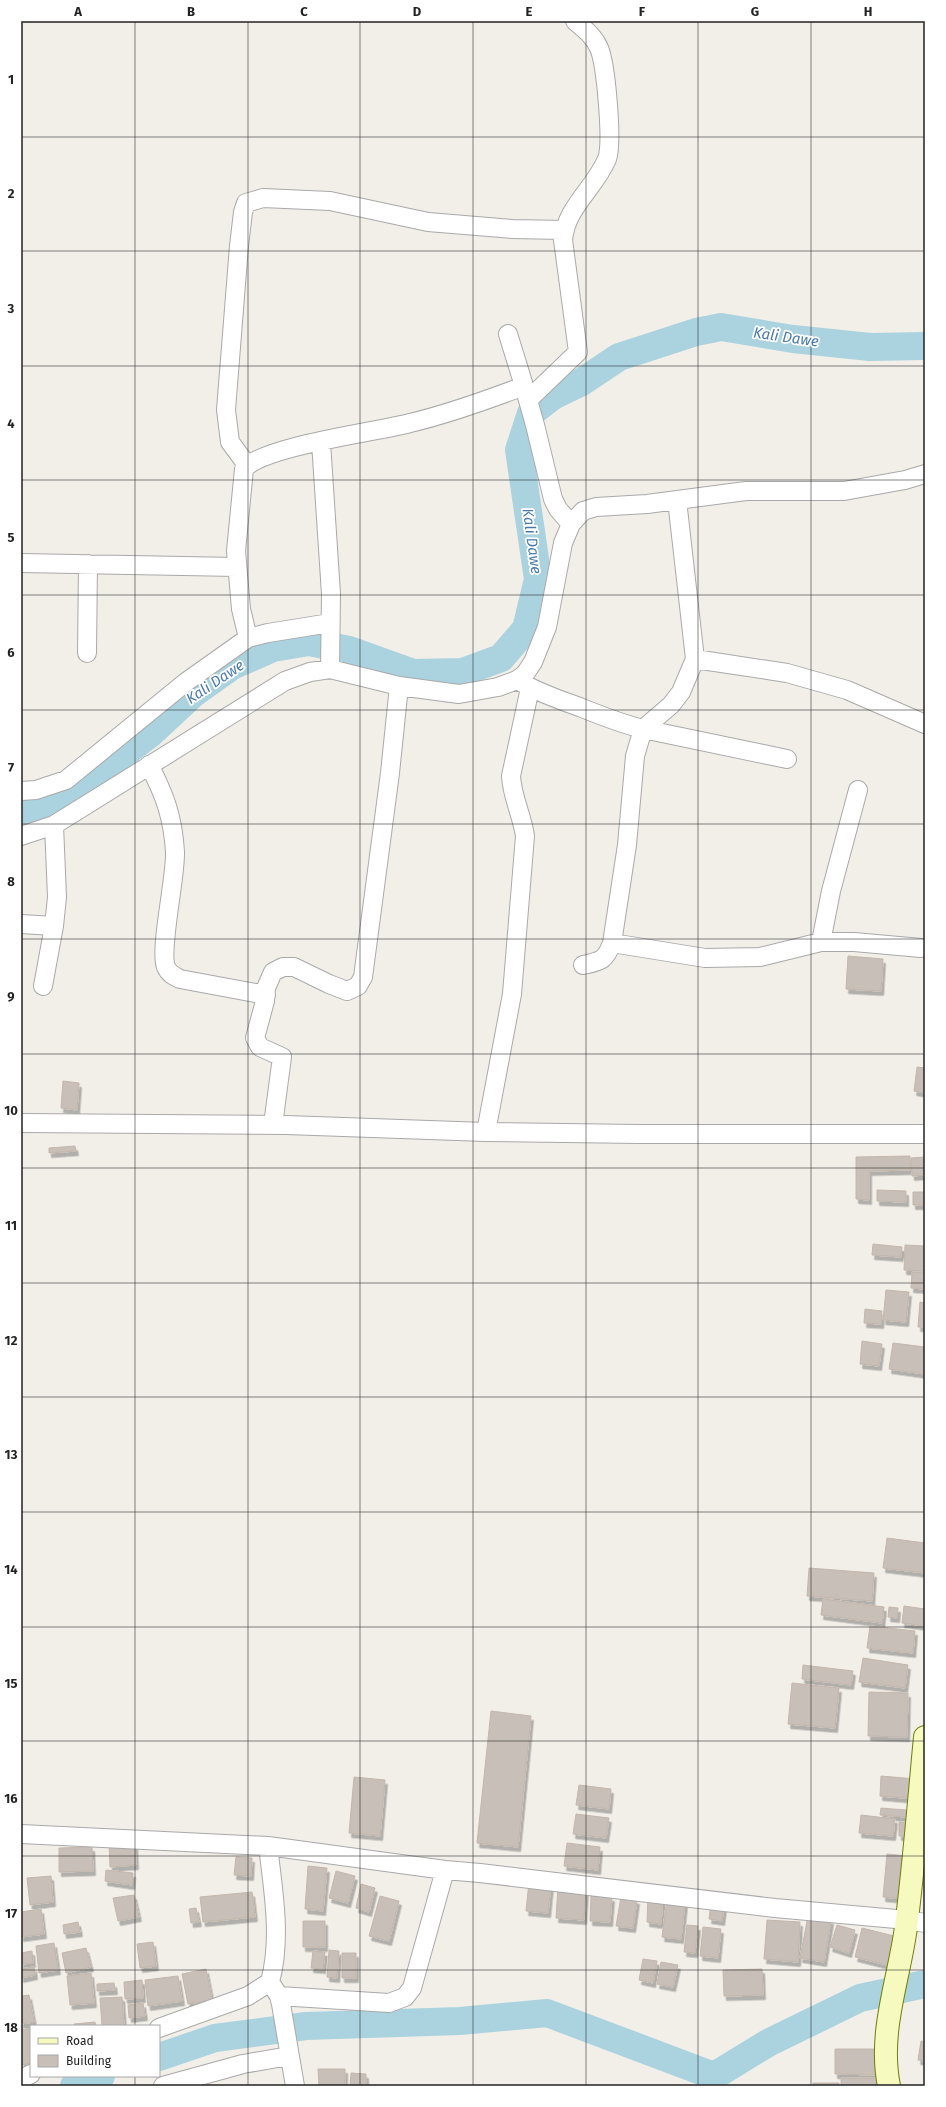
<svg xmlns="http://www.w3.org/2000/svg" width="946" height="2107" font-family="'Fira Sans',sans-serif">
  <defs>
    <filter id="shadow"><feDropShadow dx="2.5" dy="4.5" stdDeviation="0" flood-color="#0004"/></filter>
  </defs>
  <rect width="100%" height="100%" fill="#f2efe9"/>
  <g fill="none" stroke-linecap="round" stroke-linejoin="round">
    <path stroke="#aad3df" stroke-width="28" d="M21,811L56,801L92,778L151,733L194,693L232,666L273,648L309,642L349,650L413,673L463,672L501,658L526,629L538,579L519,450L531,413L553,396L580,383L619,357L696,332L721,327L793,339L870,347L925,346
      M159,2057L215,2038L306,2026L460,2021L547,2013L714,2076L768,2043L860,1998L925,1984
      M74,2086L101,2076"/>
  </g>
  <path fill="#c7bfb8" stroke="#c4b6ab" filter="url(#shadow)" d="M848,956L883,959L881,991L846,989Z
    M917,1067L925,1068V1093L914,1091Z
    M63,1081L79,1083L77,1110L61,1108Z
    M75,1146L76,1151L49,1153V1148Z
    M910,1156V1170L869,1171V1200L856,1199V1157Z
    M925,1157V1175L912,1176L911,1158Z
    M877,1190L906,1191V1202L877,1201Z
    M913,1192H925V1205H913Z
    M873,1244L902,1247L901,1257L872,1255Z
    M905,1245L925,1246V1271L904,1270Z
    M912,1272L925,1273V1289L911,1288Z
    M886,1290L909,1292L906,1322L883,1320Z
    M920,1302L925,1303V1327H918Z
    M865,1309L882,1311L881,1324L864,1323Z
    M862,1341L882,1344L879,1366L860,1364Z
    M893,1343L925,1347V1374L889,1369Z
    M887,1538L925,1543V1573L883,1568Z
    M809,1568L874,1573L872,1601L807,1596Z
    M823,1599L884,1607L882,1623L821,1615Z
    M904,1606L925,1609V1626L902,1623Z
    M889,1607L898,1608L897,1618L888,1617Z
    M870,1626L915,1631L913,1653L867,1648Z
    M863,1658L908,1665L905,1688L859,1682Z
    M803,1665L853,1671L851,1685L802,1679Z
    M792,1683L839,1688L835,1728L788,1724Z
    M869,1692L908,1693L907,1737L868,1736Z
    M491,1711L531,1716L518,1847L477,1843Z
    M881,1776L916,1779L915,1799L880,1796Z
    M354,1777L385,1780L380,1836L349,1833Z
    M579,1785L611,1789L609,1809L576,1805Z
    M881,1808L906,1810V1817L880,1815Z
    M576,1814L609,1818L606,1838L573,1834Z
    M861,1815L895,1819L893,1836L859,1833Z
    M899,1822H908V1836H899Z
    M135,1843L136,1865L110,1867L109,1844Z
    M567,1843L600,1847L598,1870L564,1866Z
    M92,1847L93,1871L59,1872V1848Z
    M887,1854L907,1856L903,1899L883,1897Z
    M236,1857L252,1858L251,1876L234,1875Z
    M308,1866L327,1868L323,1911L305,1909Z
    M106,1870L133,1873L132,1885L105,1881Z
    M336,1871L355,1876L348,1903L329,1898Z
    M51,1876L53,1902L30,1905L27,1878Z
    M529,1882L551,1884L548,1913L526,1911Z
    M361,1884L375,1888L369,1912L356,1908Z
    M558,1886L586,1888L584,1920L556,1918Z
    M252,1892L255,1917L203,1922L200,1897Z
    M134,1895L139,1917L118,1921L113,1898Z
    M648,1895L663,1897L661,1924L647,1922Z
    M380,1896L399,1901L389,1941L369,1936Z
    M591,1896L612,1897L610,1922L590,1921Z
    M621,1897L637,1900L633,1928L616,1926Z
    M667,1899L685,1902L681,1939L662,1937Z
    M711,1904L724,1906L722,1921L709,1919Z
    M196,1908L199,1922L191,1923L189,1909Z
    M41,1909L44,1934L21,1937V1912Z
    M808,1916L831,1920L824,1962L800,1958Z
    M767,1920L800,1922L798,1962L764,1959Z
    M303,1921H325V1947H303Z
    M78,1922L80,1932L64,1934L63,1925Z
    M687,1925L698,1926L695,1953L684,1952Z
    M837,1925L855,1930L849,1953L830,1947Z
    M703,1927L721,1929L718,1958L700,1956Z
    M862,1928L902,1938L895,1967L855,1957Z
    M153,1942L156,1966L140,1968L137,1944Z
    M54,1943L58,1970L39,1973L36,1946Z
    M86,1948L91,1967L66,1973L62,1953Z
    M329,1950L339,1951L337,1978L327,1977Z
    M32,1951L33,1963L21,1964V1953Z
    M313,1951L325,1952L323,1969L311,1968Z
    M342,1953H356V1978H342Z
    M643,1959L657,1961L653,1983L639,1980Z
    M661,1962L678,1965L673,1987L657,1984Z
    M34,1967L35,1975L21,1978V1969Z
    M206,1969L212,2000L188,2004L182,1974Z
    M762,1969L763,1995L724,1996L723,1970Z
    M91,1973L94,2003L70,2005L67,1976Z
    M178,1976L182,2001L148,2006L145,1980Z
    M142,1980L143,1998L125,1999L124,1982Z
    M114,1983L115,1990L97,1991V1984Z
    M29,1995L34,2022L21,2024V1996Z
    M122,1997L124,2026H102L100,1998Z
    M143,2003L145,2016L129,2018L128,2005Z
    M95,2022L96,2026H74V2024Z
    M31,2028V2063L22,2065L21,2030Z
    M921,2041L925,2042V2061L918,2060Z
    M835,2049H880V2075L835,2074Z
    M318,2069H345V2086H319Z
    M351,2073L366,2074V2086H350Z
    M841,2078H878V2086H841Z
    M813,2083H839V2086H813Z"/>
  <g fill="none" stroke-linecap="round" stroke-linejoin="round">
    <g stroke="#a9a9a9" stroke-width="20">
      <path id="minor" d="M508,334L524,386
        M528,400L578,352L563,240C566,207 595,188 607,159C613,143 606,64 599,48C594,36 584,29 575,21
        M321,442L331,594L330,669
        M247,465L230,442L226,410L239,246L243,212L246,203L263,198L330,201L428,222L512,229L564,230
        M21,563L237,567
        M248,638L241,609L236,551L244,469C263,446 377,432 410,423C448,414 487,400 524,386L535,425L553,499L558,509L571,524
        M87,653L88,564
        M695,659L787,673L847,690L925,724
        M519,681C538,693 561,700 582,708C602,716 622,724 643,729L635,756L627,845L612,943C605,961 601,961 583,965
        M643,729L671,705L681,692L695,659L677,500
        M643,729L787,759
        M149,765C165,795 173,818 175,852C176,877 159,950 166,967C169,974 174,976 180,979L266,995
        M21,791L36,790L66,780L186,682L248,638L268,633L330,623
        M21,836L54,825L285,681L310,672L330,669L399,686L459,694L498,687L517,680L525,674L533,662L547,627L563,543L571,524L583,511L596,507L647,504L746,491H844L905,480L925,474
        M21,924L54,926L57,897L54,825
        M821,942L831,891L858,790
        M612,943L705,958L760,957L821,942H854L921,948
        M43,986L54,926
        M21,1123L286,1125L486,1132L639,1134H925
        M273,1125L282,1057L260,1047L255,1038L265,1001L266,988L273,972L283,967H294L329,984L347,991L358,986L363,977L390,773L399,686
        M486,1132L512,994L525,836C522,815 512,797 511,776L530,688
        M21,1834L268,1846
        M270,1982C282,1938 273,1890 268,1846L445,1870L480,1873L775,1908L907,1920L925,1923
        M279,1996L389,2003L405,1997L412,1988L445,1870
        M159,2028L248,1996L270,1982L279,1996L281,2004L295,2086
        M21,2079L31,2074
        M163,2086L243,2064L289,2056"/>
    </g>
    <g stroke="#707d05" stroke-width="24">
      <path id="secondary" d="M889,2086C878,2032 899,1980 906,1927C914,1864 919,1800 925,1737"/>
    </g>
    <use href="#minor" stroke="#fff" stroke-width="18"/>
    <use href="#secondary" stroke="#f7fabf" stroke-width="22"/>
  </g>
  <path fill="none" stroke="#222" stroke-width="1" stroke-opacity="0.55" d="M135,21V2026M248,21V2086M360,21V2086M473,21V2086M586,21V2086M698,21V2086M811,21V2086M21,137H925M21,251H925M21,366H925M21,480H925M21,595H925M21,710H925M21,824H925M21,939H925M21,1054H925M21,1168H925M21,1283H925M21,1397H925M21,1512H925M21,1627H925M21,1741H925M21,1856H925M21,1970H925M135,2076V2086"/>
  <g text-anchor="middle" stroke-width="3.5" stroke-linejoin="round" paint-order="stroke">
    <g font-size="15" font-style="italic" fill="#4a7aab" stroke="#fff">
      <text transform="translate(786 337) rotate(8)" y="5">Kali Dawe</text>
      <text transform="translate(532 541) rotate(82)" y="5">Kali Dawe</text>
      <text transform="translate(215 682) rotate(-34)" y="5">Kali Dawe</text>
    </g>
  </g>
  <rect width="946" height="2107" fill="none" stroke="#ffffff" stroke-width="44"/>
  <rect x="30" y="2025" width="130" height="52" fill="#ffffff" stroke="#a7a7a7"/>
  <rect x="38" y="2038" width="20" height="6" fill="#f7fabf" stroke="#a7a7a7"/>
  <text x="66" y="2045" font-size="12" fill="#222222">Road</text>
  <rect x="38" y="2055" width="20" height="12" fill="#c7bfb8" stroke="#a7a7a7"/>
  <text x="66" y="2065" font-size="12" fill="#222222">Building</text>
  <rect x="22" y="22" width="902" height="2063" fill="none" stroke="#222" stroke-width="1.5"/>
  <g font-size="13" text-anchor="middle" font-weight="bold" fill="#222">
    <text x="78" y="16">A</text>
    <text x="191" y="16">B</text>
    <text x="304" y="16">C</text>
    <text x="417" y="16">D</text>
    <text x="529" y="16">E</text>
    <text x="642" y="16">F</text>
    <text x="755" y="16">G</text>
    <text x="868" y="16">H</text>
    <text x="11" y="84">1</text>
    <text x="11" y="198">2</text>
    <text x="11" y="313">3</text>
    <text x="11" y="428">4</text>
    <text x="11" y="542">5</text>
    <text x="11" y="657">6</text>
    <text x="11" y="772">7</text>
    <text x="11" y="886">8</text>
    <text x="11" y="1001">9</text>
    <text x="11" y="1115">10</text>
    <text x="11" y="1230">11</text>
    <text x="11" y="1345">12</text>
    <text x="11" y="1459">13</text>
    <text x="11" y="1574">14</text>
    <text x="11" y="1688">15</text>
    <text x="11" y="1803">16</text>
    <text x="11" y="1918">17</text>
    <text x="11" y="2032">18</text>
  </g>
</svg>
